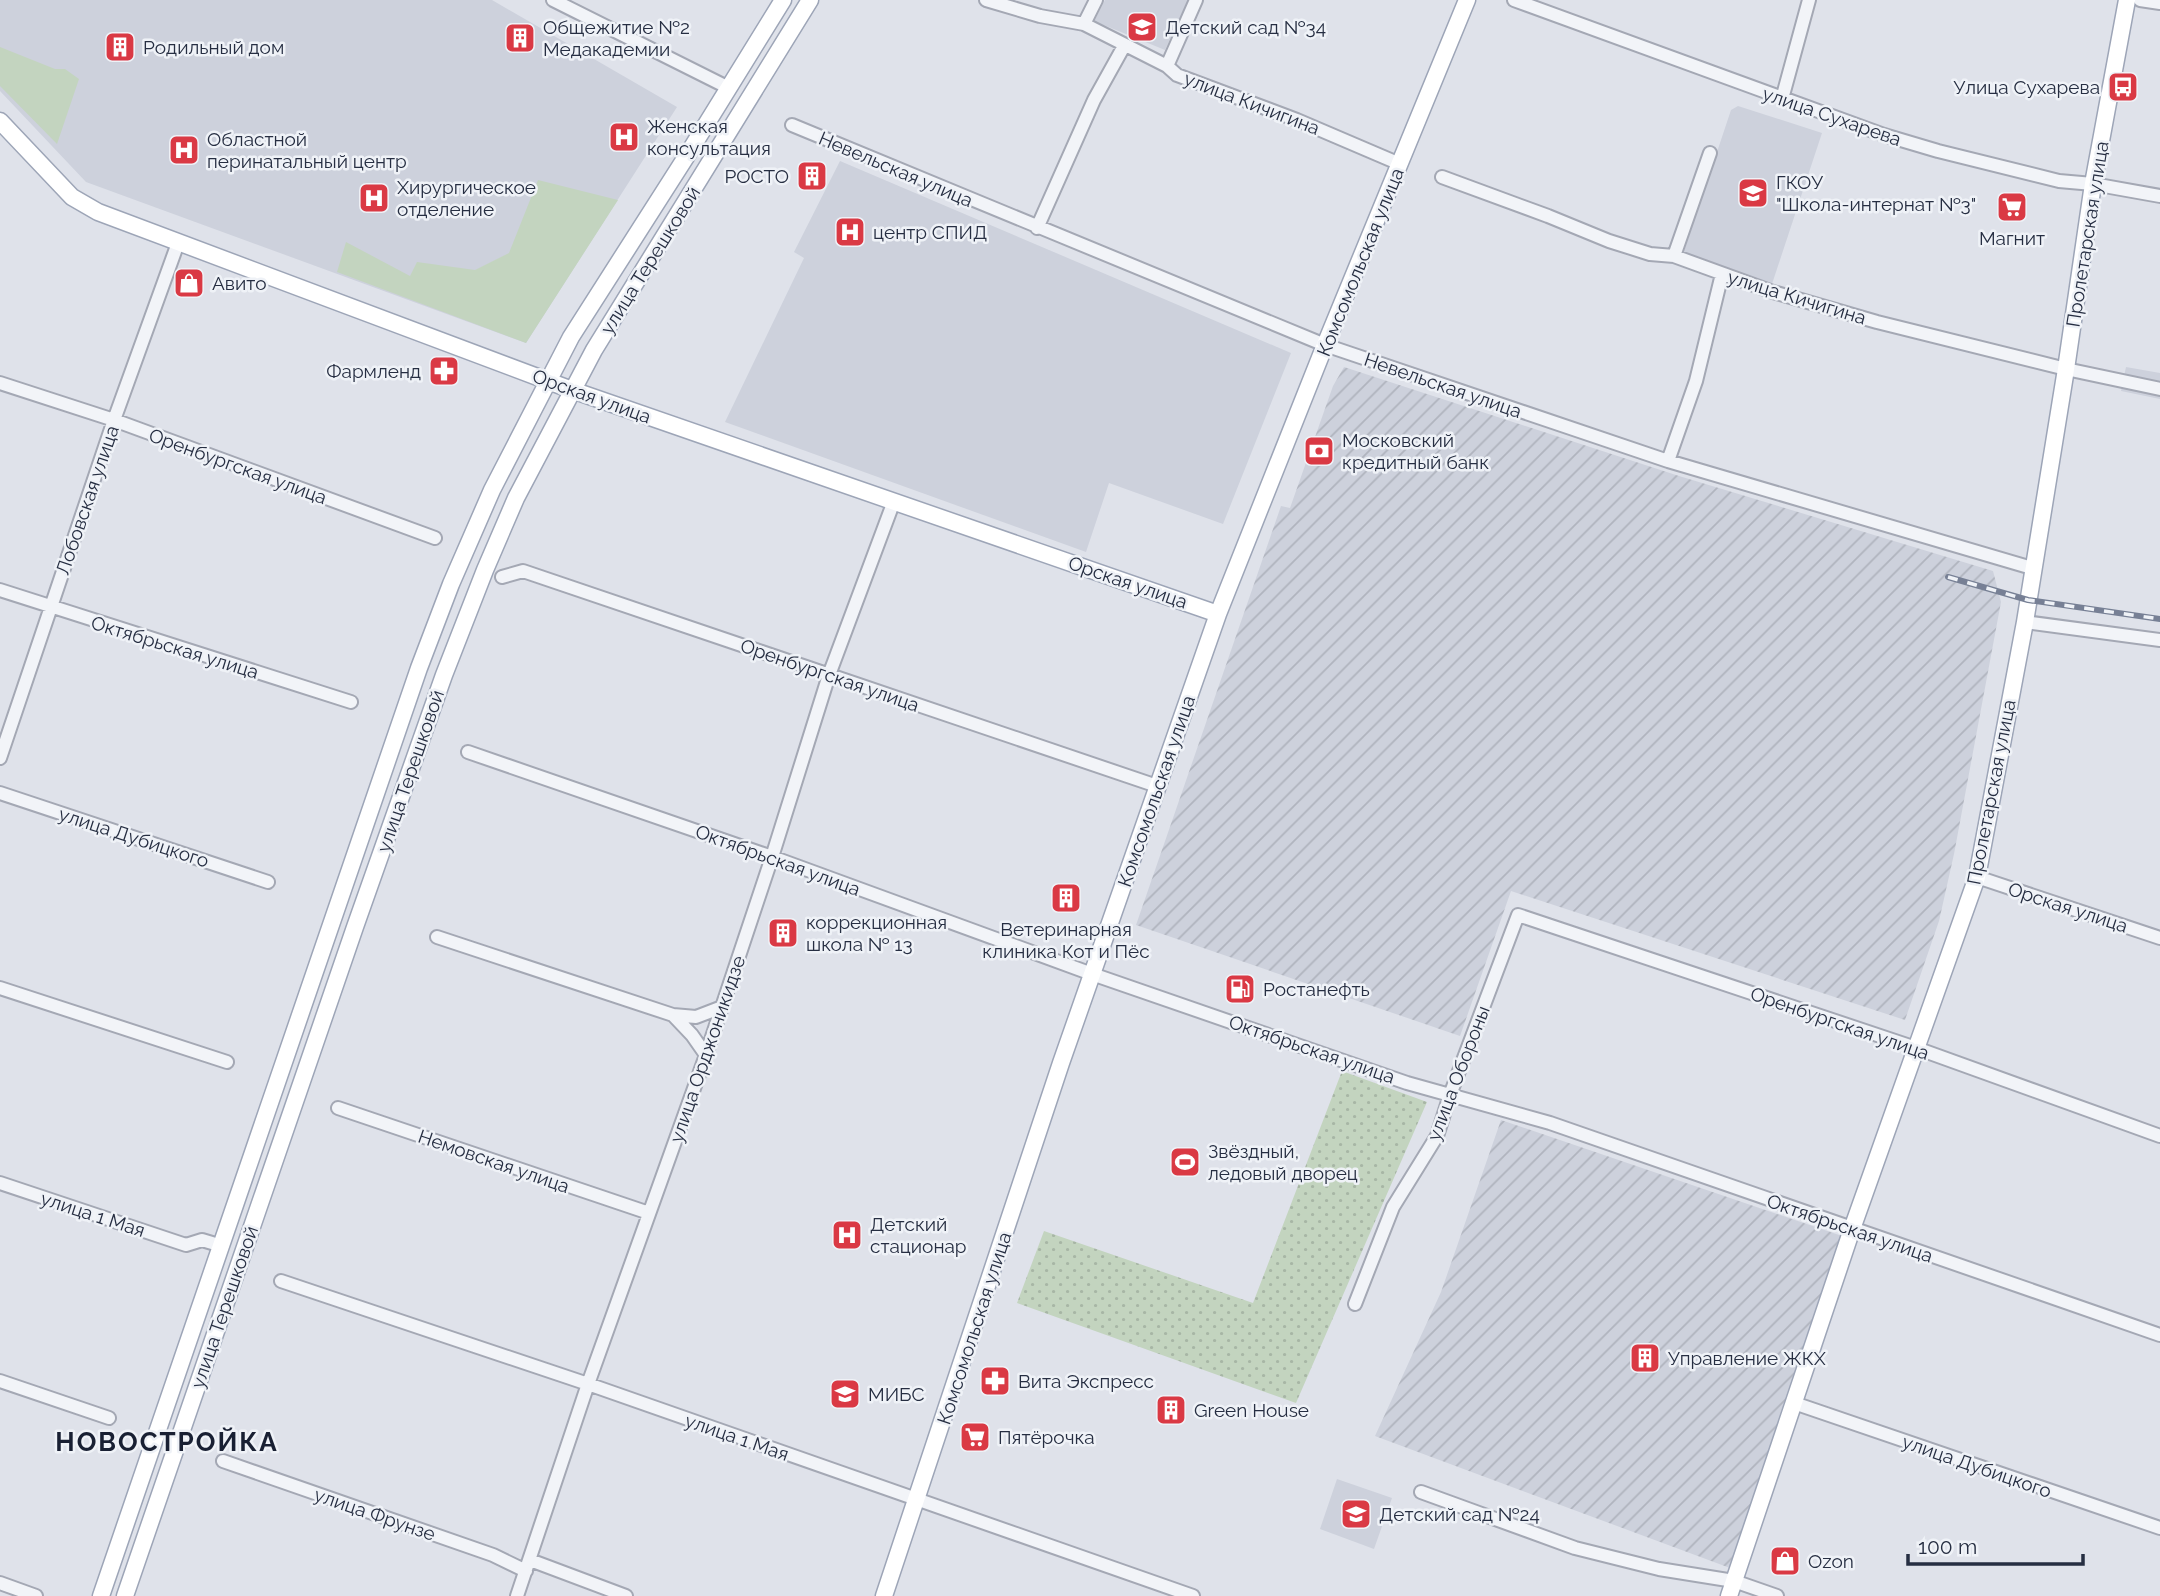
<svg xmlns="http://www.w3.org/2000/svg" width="2160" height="1596" font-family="Raleway,sans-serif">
  <defs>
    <pattern id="industrial-furrows" width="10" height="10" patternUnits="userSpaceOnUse" patternTransform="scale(1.75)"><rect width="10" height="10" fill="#cdd1dc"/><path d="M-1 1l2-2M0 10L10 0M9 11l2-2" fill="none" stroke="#b0b4be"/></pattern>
    <pattern id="park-dots" width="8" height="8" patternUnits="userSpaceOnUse" patternTransform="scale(1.75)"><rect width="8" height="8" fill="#c3d4bf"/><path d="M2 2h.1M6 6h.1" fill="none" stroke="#a7b6a5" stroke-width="1.8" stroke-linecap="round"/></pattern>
  </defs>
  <rect width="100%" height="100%" fill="#dfe2ea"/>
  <path fill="#cdd1dc" d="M0,0H492L677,107L526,343L86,182L0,91Z
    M1105,0H1188L1165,50L1094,21Z
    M1738,106L1822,133L1772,284L1683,254L1731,110Z
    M840,161L1291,353L1223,524L1109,483L1086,552L725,422L804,258L794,252Z
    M2126,367L2160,373V399L2121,391Z
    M1337,1479L1392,1498L1374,1549L1320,1529Z"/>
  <path fill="url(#industrial-furrows)" d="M1344,367L1679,476L1993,571L2001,602L1954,854L1939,921L1905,1020L1511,891L1460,1036L1136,925L1281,506L1290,508L1333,386Z
    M1501,1120L1842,1236L1730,1568L1375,1436L1441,1292Z"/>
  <path fill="#c3d4bf" d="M0,47L55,69H65L79,79L57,144L0,86Z
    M538,180L618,200L526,343L337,272L346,242L410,276L417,262L475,270L509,253Z"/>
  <path fill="url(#park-dots)" d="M1342,1071L1427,1102L1296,1403L1017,1303L1044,1231L1253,1303Z"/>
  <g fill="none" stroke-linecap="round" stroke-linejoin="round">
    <g stroke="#a4a8b4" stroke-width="16">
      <path id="minor" d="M553,0L729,88
        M986,0L1040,16L1084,24L1167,66L1177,75L1297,120L1400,164
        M1514,0L1884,135L1938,151L2059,181L2093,184L2160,196
        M2140,0L2160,3
        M1084,24L1096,0
        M1167,66L1196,0
        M1782,99L1809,0
        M792,125L1325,345L1668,461L2032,568
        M1442,177L1548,216L1609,241L1650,254L1674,256L1773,292L1877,322L2066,369L2160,389
        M1037,228L1094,100L1124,46
        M1674,256L1710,153
        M0,383L114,420L435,538
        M1668,461L1696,381L1722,274
        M502,577L523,571L1157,786
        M0,590L351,702
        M2025,622L2160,640
        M468,752L772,857L1092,974L1407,1083L1550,1123L2160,1335
        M0,758L114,420L178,243
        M0,793L268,882
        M1977,877L2160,938
        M437,937L673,1015L696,1017L722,1007
        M0,988L227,1062
        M673,1015L692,1035L706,1055
        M338,1108L649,1213
        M0,1183L186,1245L202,1240L222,1246
        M281,1281L588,1384L1193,1596
        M1355,1304L1393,1207L1437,1136L1450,1095L1518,915L1916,1048L2160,1136
        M0,1381L109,1418
        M1794,1403L2160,1528
        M223,1461L493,1555L526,1571
        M1421,1492L1575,1548L1659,1569L1734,1581L1777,1596
        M530,1560L626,1596
        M0,1583L36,1596
        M517,1596L588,1384L706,1055L772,857L829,675L894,501"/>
    </g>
    <g stroke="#9da5b7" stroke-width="19">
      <path id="major" d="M0,121L72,197L98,212L572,390L1218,614
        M101,1596L419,668L451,584L492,490L571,337L686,157L783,0
        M125,1596L355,927L444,675L485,570L516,498L594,350L810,0
        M884,1596L1061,1063L1218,614L1325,345L1467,0
        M1729,1596L1852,1229L1977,877L2025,622L2066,369L2093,184L2127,0"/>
    </g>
    <use href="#minor" stroke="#f2f4f8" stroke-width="12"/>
    <use href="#major" stroke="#fff" stroke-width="16"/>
    <g stroke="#778095" stroke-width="6">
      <path id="rail" d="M1948,577L2028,600L2160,619"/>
    </g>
    <use href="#rail" stroke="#eff2f7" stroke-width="3.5" stroke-dasharray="10" stroke-linecap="butt"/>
  </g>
  <defs>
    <g id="school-square" transform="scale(1.575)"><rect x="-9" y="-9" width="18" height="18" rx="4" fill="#da3944" stroke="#eff2f7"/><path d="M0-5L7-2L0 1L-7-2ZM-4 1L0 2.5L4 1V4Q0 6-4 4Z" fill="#fff"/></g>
    <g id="building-square" transform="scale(1.575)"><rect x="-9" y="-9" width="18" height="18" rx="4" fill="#da3944" stroke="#eff2f7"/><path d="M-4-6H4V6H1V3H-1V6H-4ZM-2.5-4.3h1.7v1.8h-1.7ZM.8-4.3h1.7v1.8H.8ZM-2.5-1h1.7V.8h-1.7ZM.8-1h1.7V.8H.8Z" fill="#fff"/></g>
    <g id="bus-square" transform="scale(1.575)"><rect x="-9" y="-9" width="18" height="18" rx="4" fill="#da3944" stroke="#eff2f7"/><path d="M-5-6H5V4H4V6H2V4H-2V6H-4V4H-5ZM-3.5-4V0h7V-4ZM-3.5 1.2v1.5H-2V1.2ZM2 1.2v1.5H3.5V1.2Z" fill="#fff"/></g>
    <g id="hospital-square" transform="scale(1.575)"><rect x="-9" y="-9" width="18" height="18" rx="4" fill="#da3944" stroke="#eff2f7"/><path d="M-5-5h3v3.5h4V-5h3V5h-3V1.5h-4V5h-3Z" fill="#fff"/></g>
    <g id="supermarket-square" transform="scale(1.575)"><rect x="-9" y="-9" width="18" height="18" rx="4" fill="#da3944" stroke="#eff2f7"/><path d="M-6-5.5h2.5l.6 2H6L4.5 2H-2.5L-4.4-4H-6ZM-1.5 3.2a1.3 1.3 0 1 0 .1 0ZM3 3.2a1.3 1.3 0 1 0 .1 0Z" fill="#fff"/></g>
    <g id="shop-square" transform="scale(1.575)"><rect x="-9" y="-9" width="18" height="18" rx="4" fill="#da3944" stroke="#eff2f7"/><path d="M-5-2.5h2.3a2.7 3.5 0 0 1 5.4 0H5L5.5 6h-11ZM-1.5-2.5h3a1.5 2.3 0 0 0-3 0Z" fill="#fff"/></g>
    <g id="pharmacy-square" transform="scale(1.575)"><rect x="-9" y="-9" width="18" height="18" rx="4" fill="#da3944" stroke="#eff2f7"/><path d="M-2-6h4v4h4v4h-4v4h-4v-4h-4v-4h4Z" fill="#fff"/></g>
    <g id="bank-square" transform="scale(1.575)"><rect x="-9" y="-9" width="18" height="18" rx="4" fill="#da3944" stroke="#eff2f7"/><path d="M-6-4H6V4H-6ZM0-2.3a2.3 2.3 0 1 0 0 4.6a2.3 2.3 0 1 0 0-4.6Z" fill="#fff"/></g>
    <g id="fuel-square" transform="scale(1.575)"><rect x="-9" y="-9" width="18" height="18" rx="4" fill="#da3944" stroke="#eff2f7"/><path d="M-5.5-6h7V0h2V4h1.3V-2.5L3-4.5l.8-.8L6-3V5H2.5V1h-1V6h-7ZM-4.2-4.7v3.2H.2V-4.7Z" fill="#fff"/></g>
    <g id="stadium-square" transform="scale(1.575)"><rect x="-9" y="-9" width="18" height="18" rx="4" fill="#da3944" stroke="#eff2f7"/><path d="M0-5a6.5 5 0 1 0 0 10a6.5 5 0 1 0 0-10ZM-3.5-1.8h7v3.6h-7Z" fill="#fff"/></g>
    <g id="university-square" transform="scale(1.575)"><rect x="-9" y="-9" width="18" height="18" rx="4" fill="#da3944" stroke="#eff2f7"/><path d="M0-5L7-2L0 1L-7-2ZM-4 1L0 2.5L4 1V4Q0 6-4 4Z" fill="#fff"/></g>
  </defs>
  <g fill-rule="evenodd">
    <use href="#school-square" x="1142" y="27"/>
    <use href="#building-square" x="520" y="38"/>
    <use href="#building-square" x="120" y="47"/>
    <use href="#bus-square" x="2123" y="87"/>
    <use href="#hospital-square" x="624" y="137"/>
    <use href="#hospital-square" x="184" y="150"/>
    <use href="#building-square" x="812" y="176"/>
    <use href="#school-square" x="1753" y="193"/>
    <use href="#hospital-square" x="374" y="198"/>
    <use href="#supermarket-square" x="2012" y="207"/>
    <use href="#hospital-square" x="850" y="232"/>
    <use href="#shop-square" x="189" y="283"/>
    <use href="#pharmacy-square" x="444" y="371"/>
    <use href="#bank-square" x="1319" y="451"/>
    <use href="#building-square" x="1066" y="898"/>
    <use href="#building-square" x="783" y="933"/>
    <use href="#fuel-square" x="1240" y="989"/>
    <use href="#stadium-square" x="1185" y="1162"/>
    <use href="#hospital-square" x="847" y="1235"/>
    <use href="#building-square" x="1645" y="1358"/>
    <use href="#pharmacy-square" x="995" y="1381"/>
    <use href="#university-square" x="845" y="1394"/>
    <use href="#building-square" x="1171" y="1410"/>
    <use href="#supermarket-square" x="975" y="1437"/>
    <use href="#school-square" x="1356" y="1514"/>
    <use href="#shop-square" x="1785" y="1561"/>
  </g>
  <g text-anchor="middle" stroke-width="5" stroke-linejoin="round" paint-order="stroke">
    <g font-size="19" fill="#262e42" stroke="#eff2f7" text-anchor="start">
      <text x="543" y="34">Общежитие №2<tspan x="543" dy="22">Медакадемии</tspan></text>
      <text x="1165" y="34">Детский сад №34</text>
      <text x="143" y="54">Родильный дом</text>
      <text x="2100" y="94" text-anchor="end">Улица Сухарева</text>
      <text x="647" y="133">Женская<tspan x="647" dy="22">консультация</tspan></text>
      <text x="207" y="146">Областной<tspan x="207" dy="22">перинатальный центр</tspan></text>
      <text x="789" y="183" text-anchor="end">РОСТО</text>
      <text x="1776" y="189">ГКОУ<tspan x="1776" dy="22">"Школа-интернат №3"</tspan></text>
      <text x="397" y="194">Хирургическое<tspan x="397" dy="22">отделение</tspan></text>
      <text x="873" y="239">центр СПИД</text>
      <text x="2012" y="245" text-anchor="middle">Магнит</text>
      <text x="212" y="290">Авито</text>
      <text x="421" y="378" text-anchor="end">Фармленд</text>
      <text x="1342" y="447">Московский<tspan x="1342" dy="22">кредитный банк</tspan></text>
      <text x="806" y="929">коррекционная<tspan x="806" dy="22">школа № 13</tspan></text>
      <text x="1066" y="936" text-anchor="middle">Ветеринарная<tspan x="1066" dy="22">клиника Кот и Пёс</tspan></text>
      <text x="1263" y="996">Ростанефть</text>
      <text x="1208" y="1158">Звёздный,<tspan x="1208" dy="22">ледовый дворец</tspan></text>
      <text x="870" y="1231">Детский<tspan x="870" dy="22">стационар</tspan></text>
      <text x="1668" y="1365">Управление ЖКХ</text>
      <text x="1018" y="1388">Вита Экспресс</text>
      <text x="868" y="1401">МИБС</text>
      <text x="1194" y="1417">Green House</text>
      <text x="998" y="1444">Пятёрочка</text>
      <text x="1379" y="1521">Детский сад №24</text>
      <text x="1808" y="1568">Ozon</text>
    </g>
    <g font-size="19" fill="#262e42" stroke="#eff2f7">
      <text transform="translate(1252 103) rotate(21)" y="7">улица Кичигина</text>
      <text transform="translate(1832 116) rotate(19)" y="7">улица Сухарева</text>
      <text transform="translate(896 169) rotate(23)" y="7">Невельская улица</text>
      <text transform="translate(2087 234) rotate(-81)" y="7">Пролетарская улица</text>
      <text transform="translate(650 260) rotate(-58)" y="7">улица Терешковой</text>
      <text transform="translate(1360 262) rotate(-68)" y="7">Комсомольская улица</text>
      <text transform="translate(1797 297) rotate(17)" y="7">улица Кичигина</text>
      <text transform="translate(1443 385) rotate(19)" y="7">Невельская улица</text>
      <text transform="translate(592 396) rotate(20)" y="7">Орская улица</text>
      <text transform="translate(238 466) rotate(20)" y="7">Оренбургская улица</text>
      <text transform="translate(87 500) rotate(-71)" y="7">Лобовская улица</text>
      <text transform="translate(1128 582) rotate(19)" y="7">Орская улица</text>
      <text transform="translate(175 647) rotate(17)" y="7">Октябрьская улица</text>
      <text transform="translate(830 675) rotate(19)" y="7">Оренбургская улица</text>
      <text transform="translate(410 771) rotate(-71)" y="7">улица Терешковой</text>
      <text transform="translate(1156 791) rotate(-71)" y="7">Комсомольская улица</text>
      <text transform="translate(1991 792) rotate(-79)" y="7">Пролетарская улица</text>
      <text transform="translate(134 837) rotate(18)" y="7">улица Дубицкого</text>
      <text transform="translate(778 860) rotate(20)" y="7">Октябрьская улица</text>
      <text transform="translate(2068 907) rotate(18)" y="7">Орская улица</text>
      <text transform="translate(1840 1023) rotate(19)" y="7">Оренбургская улица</text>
      <text transform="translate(707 1049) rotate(-71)" y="7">улица Орджоникидзе</text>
      <text transform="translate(1312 1049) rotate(19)" y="7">Октябрьская улица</text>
      <text transform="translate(1458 1073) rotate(-69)" y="7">улица Обороны</text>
      <text transform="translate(494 1161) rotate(19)" y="7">Немовская улица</text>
      <text transform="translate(93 1214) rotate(18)" y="7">улица 1 Мая</text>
      <text transform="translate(1850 1228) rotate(19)" y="7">Октябрьская улица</text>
      <text transform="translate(224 1307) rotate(-71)" y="7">улица Терешковой</text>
      <text transform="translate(974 1328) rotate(-72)" y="7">Комсомольская улица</text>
      <text transform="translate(737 1437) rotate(19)" y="7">улица 1 Мая</text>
      <text transform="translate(1977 1466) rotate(19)" y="7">улица Дубицкого</text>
      <text transform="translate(375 1514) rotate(19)" y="7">улица Фрунзе</text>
    </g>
    <g font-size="26" font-weight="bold" letter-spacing="2" fill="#192033" stroke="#eff2f7">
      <text x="167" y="1451">НОВОСТРОЙКА</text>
    </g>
  </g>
  <path d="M1908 1554v10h175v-10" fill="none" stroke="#262e42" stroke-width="3.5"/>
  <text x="1918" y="1554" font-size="21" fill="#262e42" stroke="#eff2f7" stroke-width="5" paint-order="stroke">100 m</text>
</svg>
